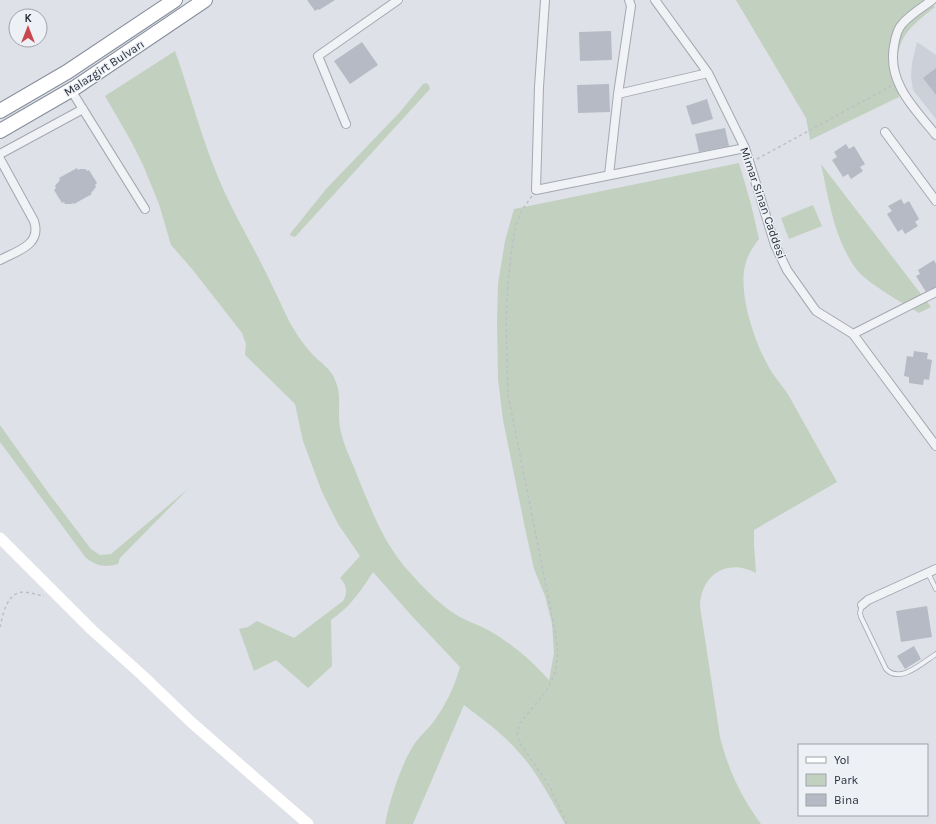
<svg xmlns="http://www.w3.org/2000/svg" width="936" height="824" font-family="Karla,sans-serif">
  <rect width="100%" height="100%" fill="#dee1e7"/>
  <path fill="#ccd0d9" d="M917,42L936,55V119L913,90L911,77L912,63Z"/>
  <path fill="#c2d1bf" d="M736,0H929L935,7C926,14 916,22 909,30C893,48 896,76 899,97L810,140L806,118Z
    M175,51C190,93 201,136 218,177C230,206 245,232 259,259C269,278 278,298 287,317C294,331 303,344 313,355C321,363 331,369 335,380C343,396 336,415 341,432C344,447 352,461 357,475C370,507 382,539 404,566C419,583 440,606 460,617C469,622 479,625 488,630C511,643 531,660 549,680L554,653L552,624L545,596L534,569L525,528L503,420L498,379L497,321L498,284L505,241L514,209L739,163L751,204L759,239C753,247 747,256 745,266C738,295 756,346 771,371C777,380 784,388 789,396C805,425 821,453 837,482L754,530V545L756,573C728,558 701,574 700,606L720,737C728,769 741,797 761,824H565C548,794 533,764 507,740C494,727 478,716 464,705L413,824H385C390,799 401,764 415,743C419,737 426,731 431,725C445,707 454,688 460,667L411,615L373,572C360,592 351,606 331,620L332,666L308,688L276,660L254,671L239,629L248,627L257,621L294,638L343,601C348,593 347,585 340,578L360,556L338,524L322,492L303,441L295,404L245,355L246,344L242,333L192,269L171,245L159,204L143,165L131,141L105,96Z
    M426,83L429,85L430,89L295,237L291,236L290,234L326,189L400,112L423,84Z
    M821,164L931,307L919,313C903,303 868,284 857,270C834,240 829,200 821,164Z
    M813,205L822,226L789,239L781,218Z
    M0,425L47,491L91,549L100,555L111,554L189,488L120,558L118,564C106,568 96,566 86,558L0,442Z"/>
  <path fill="#b5bac4" d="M307,0H335L319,10L318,9L315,11Z
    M611,31L612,60L580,61L579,32Z
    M362,42L378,65L350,84L334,61Z
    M936,68V95L923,78Z
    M609,84L610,112L578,113L577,85Z
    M707,99L713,119L692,125L686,106Z
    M725,128L729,146L699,152L695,134Z
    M846,144L849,149L854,146L865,164L860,167L863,171L851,179L848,174L843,177L832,160L837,157L834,152Z
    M77,168L78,170L80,169H86L87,171L89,170L97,183L95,185L96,187L91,193L92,194L74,204L73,203L71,204H65L64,202L62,203L54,190L56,188L55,186L60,180L59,178Z
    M901,199L904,204L909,201L919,219L915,222L918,226L905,234L902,229L898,232L887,214L892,211L888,206Z
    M934,260L936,264V291L932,293L930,289L926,292L916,276L920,274L918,270Z
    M914,351L928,353L927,359L932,360L929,380L924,379L923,385L909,383V377L904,376L907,356L913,357Z
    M927,606L932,637L901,642L896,611Z
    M914,646L921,659L905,669L897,656Z"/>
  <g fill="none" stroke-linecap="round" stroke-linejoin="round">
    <g stroke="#a4a8b1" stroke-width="5.5">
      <path id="lane" d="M928,573L936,589
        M862,605L860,613L861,617L886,669C900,684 922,663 936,654"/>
    </g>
    <g stroke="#a4a8b1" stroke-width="10">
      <path id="street" d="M545,0L539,87L536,190L745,148
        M655,0L708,73L745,148L775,245L787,270L816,311L853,334L936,446
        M932,0C923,7 911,14 903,23C898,28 895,39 894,46C887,83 915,109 936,135
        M71,90L145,209
        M618,94L708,73
        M346,124L318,56L398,0
        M885,132L936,201
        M0,154L83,109
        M0,159L34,221C42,245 17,251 0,260
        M609,175L618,94L631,6L629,0
        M853,334L936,292
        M862,605L868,600L936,569"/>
    </g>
    <g stroke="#868d9d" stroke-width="16">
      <path id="highway" d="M0,111L67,72L175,0
        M0,131L76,87L205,0"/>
    </g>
    <path stroke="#bdbfc6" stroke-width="1.5" stroke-dasharray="3 3" stroke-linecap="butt" d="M757,159L891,86
      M532,196L524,207L516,224L511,254L508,283L506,321L508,395L555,631L558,653L556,670L549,686L544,694L520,723L517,735L520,743L550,787L567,824
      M0,627C3,614 7,591 25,592C32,593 38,595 44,596"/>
    <use href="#lane" stroke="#f1f2f6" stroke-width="4"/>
    <use href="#street" stroke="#f1f2f6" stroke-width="8"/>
    <path stroke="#fff" stroke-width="11" d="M0,538L92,630L142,675L191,722L308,824"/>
    <use href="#highway" stroke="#fff" stroke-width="14"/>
  </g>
  <g text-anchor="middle" stroke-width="3" stroke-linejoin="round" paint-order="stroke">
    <g font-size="12" fill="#282e3d" stroke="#edf0f5">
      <text transform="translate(104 68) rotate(-33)" y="4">Malazgirt Bulvarı</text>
      <text transform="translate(763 203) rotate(71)" y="4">Mimar Sinan Caddesi</text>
    </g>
  </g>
  <rect x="798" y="744" width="130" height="72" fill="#edf0f5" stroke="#9ea2ab"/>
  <rect x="806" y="757" width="20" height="6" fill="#ffffff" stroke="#9ea2ab"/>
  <text x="834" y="764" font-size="12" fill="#282e3d">Yol</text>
  <rect x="806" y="774" width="20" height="12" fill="#c2d1bf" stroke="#9ea2ab"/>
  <text x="834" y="784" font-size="12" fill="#282e3d">Park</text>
  <rect x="806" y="794" width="20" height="12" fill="#b5bac4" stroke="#9ea2ab"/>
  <text x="834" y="804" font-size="12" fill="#282e3d">Bina</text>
  <g transform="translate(28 28)"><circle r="19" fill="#edf0f5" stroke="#9ea2ab"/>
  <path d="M0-3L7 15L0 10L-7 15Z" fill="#c9464f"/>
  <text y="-6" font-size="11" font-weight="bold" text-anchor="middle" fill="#282e3d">K</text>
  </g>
</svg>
